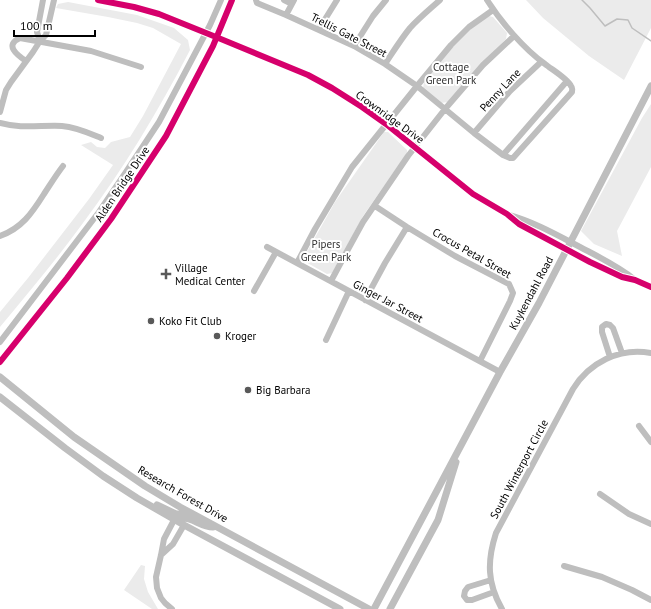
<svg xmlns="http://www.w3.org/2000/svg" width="651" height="609" font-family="'PT Sans',sans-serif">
  <rect width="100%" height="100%" fill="#fff"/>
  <path fill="#ebebeb" d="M526,0H651V28L624,80L589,56L543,18Z
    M68,2L137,15L174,28L188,40L190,50C159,110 124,168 83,223C57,259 28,293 0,327V312L28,278L89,199L113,165L81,145L91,142L97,147L105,148L111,142L130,137L143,116L181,44L153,28L137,23L108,17L56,8L58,4Z
    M489,16L493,17L507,33L506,39L448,102L441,103L423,89L424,81L447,53L476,24Z
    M651,104V167L617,231L622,256L594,244L581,231L642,118Z
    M384,132H388L407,150V153L363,216L332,273L327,274L304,261V257L335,202Z
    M141,565L145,566L144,579L148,592L158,609H152L124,590Z"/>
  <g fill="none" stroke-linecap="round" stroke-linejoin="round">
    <path stroke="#bebebe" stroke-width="1.5" d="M582,0L590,8L605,26L617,19L628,20L632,28L651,41"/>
    <path stroke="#bebebe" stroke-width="6" d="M98,0L134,7L159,14L216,37L308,75L332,88L362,107L386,124L473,194L507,214L519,224L590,262L622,277L635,280L651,287
      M256,0L257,3L286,15L354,46L385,64L417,86L474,133L503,155L510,158H513L572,92C572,89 573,88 571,86C568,79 551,69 545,64C524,49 501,22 487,0
      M284,0L292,4
      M286,15L294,0
      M319,29L337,0
      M40,41L37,32L43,0
      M354,46L373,16L386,0
      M26,61C17,55 4,45 20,38L91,51L141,67
      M385,64C393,52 401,39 410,28C419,18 430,9 440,0
      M0,112L6,90L11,82L33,52L40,41L46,35L54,0
      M0,123C21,129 41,125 62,126C76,127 89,133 101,138
      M474,133L510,91L541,62
      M503,155L567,81
      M375,206L407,227L455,256L509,284L513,293L510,301L480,361
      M509,215C534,222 557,235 580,247C599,257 618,266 634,279
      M0,236C22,228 32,213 44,194C50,185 56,175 63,166
      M267,247L500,372
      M297,263L315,229L352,167L417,86L451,45L469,27L493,10
      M331,281L346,253L363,222L408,156L445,109L483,65L514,36
      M254,291L276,252
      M365,300L385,263L407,227
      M326,340L349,291
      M0,342L99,212L126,172L159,122L210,25L221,0
      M610,357L602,332V327L606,324L610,325L613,328L622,353
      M0,362L67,278L111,219L166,136L213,46L232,0
      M639,426L651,442
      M600,494L629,514L651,524
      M161,555L173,544L184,525
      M564,566L602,577L632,590L651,600
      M491,580L468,587L465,591L464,596L467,600H472L494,592
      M172,609L165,603L161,598L157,588L156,577L161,555L164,539L174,520
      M502,609C487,583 487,561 496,533L573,389C589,363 619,347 651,353"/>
    <path stroke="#bebebe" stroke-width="7" d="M0,377L74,437L145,486L180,507L369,609
      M0,397L65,448L103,476L137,498L184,525L340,609
      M157,505L176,514L191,513
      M179,518C192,516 200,527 213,527
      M374,609L500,372L539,303L651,86
      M390,609L438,520L456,462"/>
    <g stroke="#fff" stroke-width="8">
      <path id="cycleway" d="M98,0L134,7L159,14L216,37L308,75L332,88L362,107L386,124L473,194L507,214L519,224L590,262L622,277L635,280L651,287
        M0,362L67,278L111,219L166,136L213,46L232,0"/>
    </g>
    <use href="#cycleway" stroke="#d6006c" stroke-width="6"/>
  </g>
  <g fill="#595959" stroke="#fff" stroke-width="1.5">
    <path d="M164 268h4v4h4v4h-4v4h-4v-4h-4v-4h4z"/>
    <circle cx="151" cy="321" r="4"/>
    <circle cx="217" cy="336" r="4"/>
    <circle cx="248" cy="390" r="4"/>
  </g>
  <g text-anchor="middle" stroke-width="4" stroke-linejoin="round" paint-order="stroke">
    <g font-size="11" fill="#000" stroke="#fff">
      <text transform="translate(349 35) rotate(27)" y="4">Trellis Gate Street</text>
      <text transform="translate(500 90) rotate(-47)" y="4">Penny Lane</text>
      <text transform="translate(390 117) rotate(36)" y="4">Crownridge Drive</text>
      <text transform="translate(122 184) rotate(-56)" y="4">Alden Bridge Drive</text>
      <text transform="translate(472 253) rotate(30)" y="4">Crocus Petal Street</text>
      <text transform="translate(531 293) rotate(-62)" y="4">Kuykendahl Road</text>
      <text transform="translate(388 301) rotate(28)" y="4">Ginger Jar Street</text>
      <text transform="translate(519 469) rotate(-62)" y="4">South Winterport Circle</text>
      <text transform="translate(183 494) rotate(30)" y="4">Research Forest Drive</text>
    </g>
    <g font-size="11" fill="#323232" stroke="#fff">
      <text x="451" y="71">Cottage<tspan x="451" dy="13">Green Park</tspan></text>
      <text x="326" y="248">Pipers<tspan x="326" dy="13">Green Park</tspan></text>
    </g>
    <g font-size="11" fill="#000" stroke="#fff" text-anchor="start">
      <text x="175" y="272">Village<tspan x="175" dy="13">Medical Center</tspan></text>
      <text x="159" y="325">Koko Fit Club</text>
      <text x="225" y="340">Kroger</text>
      <text x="256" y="394">Big Barbara</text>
    </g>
  </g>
  <path d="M14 30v6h81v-6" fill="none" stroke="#000000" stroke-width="2"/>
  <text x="20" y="30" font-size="12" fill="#000000" stroke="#ffffff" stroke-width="3" paint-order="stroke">100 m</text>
</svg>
